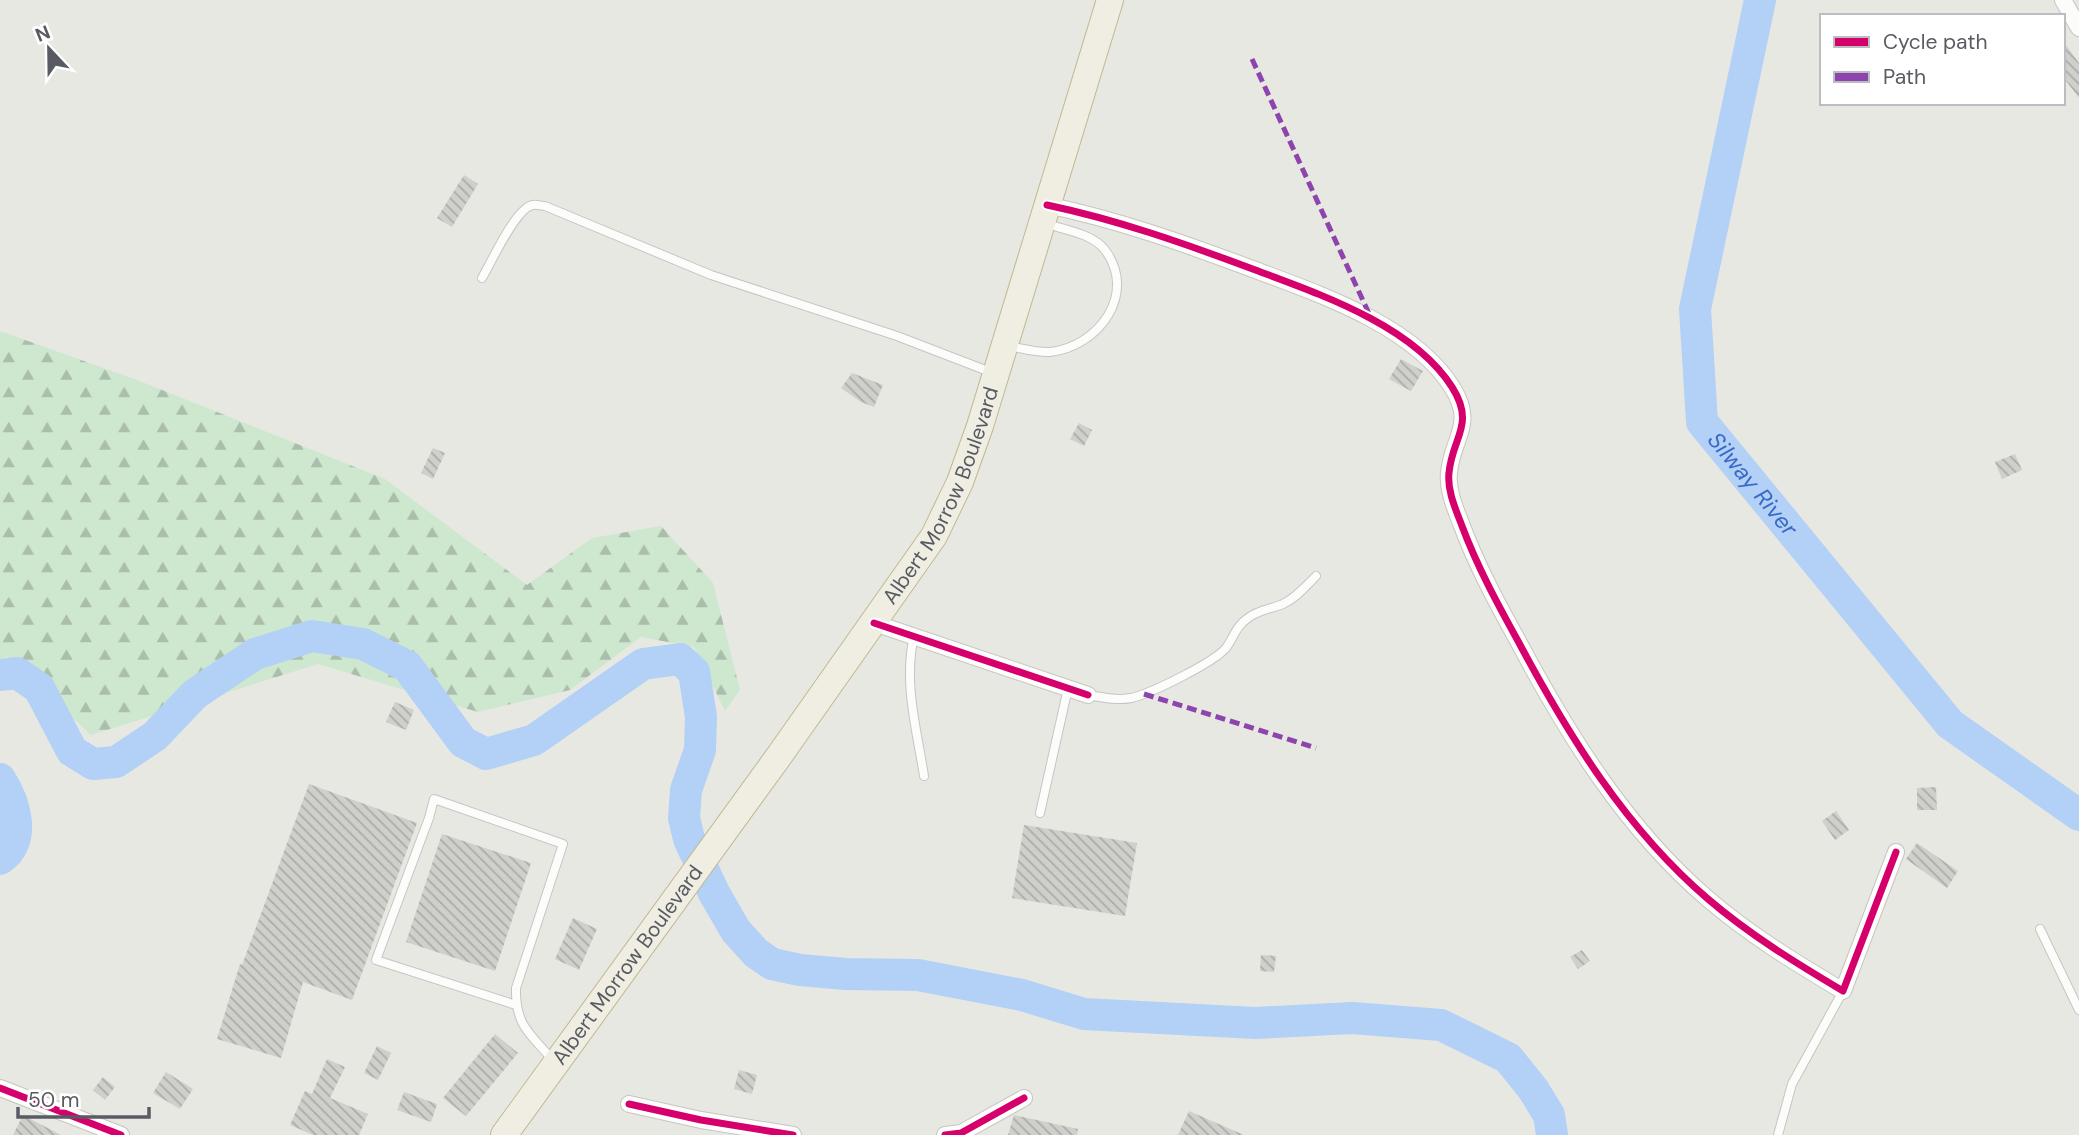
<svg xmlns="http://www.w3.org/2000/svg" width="2079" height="1135" font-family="'DM Sans',sans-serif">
  <defs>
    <pattern id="forest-firs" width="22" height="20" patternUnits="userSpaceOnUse" patternTransform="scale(1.75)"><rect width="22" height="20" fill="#cee7cf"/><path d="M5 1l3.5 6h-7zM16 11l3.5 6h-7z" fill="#aabeab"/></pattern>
    <pattern id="building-back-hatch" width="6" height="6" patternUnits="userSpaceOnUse" patternTransform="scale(1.75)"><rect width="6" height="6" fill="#cfcfcb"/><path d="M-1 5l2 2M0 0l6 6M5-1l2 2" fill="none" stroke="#ababa8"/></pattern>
  </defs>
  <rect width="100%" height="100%" fill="#e8e8e2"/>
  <path fill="url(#forest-firs)" d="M0,331L137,380L385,479L527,585L592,538L661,526L713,583L740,690L725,711L694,647L641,637L570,690L478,712L318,664L91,735L7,657L0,661Z"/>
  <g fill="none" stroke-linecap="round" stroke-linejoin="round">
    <g stroke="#b3d0f6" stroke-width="32">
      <path id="s1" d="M1760,0L1695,309L1702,422L1950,724L2079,815"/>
      <path d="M0,675L17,673L39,688L72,751L93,764L116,762L155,736L195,694L255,654L312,636L363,644L407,666L463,742L486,754L534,740L643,664L680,659L694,672L701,717L700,750L686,790L684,818L689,839L714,893L736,931L756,953L772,964L800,970L846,974L918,975L1022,995L1084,1014L1255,1023L1352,1018L1441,1025L1508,1058L1533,1089L1549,1115L1552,1135"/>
      <path d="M0,779C15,802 27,841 0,859"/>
    </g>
  </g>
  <path fill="url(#building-back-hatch)" d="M2063,41L2079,63V98L2063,77Z
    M464,175L478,184L452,227L437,218Z
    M1401,359L1423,371L1411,391L1389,379Z
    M852,373L883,385L874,407L861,402L841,388Z
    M1079,423L1092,430L1084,446L1070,439Z
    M433,448L445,453L433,479L421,473Z
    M2015,454L2022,470L2002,479L1995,462Z
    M395,702L414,710L406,730L386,722Z
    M309,784L417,823L352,1000L303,982L281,1058L217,1039L240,964L242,965Z
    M1936,787L1937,810H1917V788Z
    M1836,811L1849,830L1835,840L1822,821Z
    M1024,825L1137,843L1125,916L1012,898Z
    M442,834L531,863L495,971L406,942Z
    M1917,843L1958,871L1947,888L1906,859Z
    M573,918L597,929L579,970L555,959Z
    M1582,950L1590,961L1578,969L1570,957Z
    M1261,955L1276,956L1274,972L1260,971Z
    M495,1034L518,1053L466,1116L443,1098Z
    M377,1046L391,1053L378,1080L364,1073Z
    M327,1059L345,1067L330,1098L368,1114L359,1135H313L290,1125L305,1091L312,1094Z
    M739,1070L757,1075L752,1094L734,1089Z
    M166,1072L193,1089L180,1109L153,1093Z
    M103,1077L115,1087L105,1100L93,1090Z
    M404,1092L437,1104L431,1122L397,1110Z
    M1189,1111L1244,1135H1178Z
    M23,1115L61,1135H13Z
    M1014,1115L1078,1129L1077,1135H1008Z"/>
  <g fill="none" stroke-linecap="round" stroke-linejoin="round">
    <g stroke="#c5c5c5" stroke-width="10">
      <path id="service" d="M482,278C491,263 516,207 533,205C537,204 541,206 545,206L711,275L897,336L993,373
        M1008,346C1021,348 1037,353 1050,352C1098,347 1138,294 1105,250C1093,234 1066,230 1047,224
        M914,636C903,683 917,730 924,776
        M1088,695C1101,697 1116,701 1131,698C1150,694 1213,663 1226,648C1234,637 1236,626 1248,618C1258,610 1271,609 1283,604C1296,598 1306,586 1316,576
        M1040,813L1068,688
        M2040,929L2079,1010
        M516,1005L376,960L429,818L434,799L563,844L516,988C515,1025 530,1034 552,1059
        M1778,1135L1792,1084L1843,991"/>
    </g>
    <g stroke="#c5c5c5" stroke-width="18">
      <path id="minor" d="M2063,0L2079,28
        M1047,205C1118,220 1183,243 1250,268C1316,293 1412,324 1452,387C1476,425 1452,437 1449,473C1447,491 1456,510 1462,526C1477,566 1497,603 1518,641C1568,735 1626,829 1708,899C1750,935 1796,963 1843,991L1896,852
        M874,623L1088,695
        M0,1088L121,1135
        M629,1104L701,1120L793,1135
        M945,1135L961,1133L1024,1098"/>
    </g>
    <g stroke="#c0b890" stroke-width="28">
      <g id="trunk">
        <path id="s2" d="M504,1135L779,756L934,536L960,482L980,426L1110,0"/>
      </g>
    </g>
    <use href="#service" stroke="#fcfcfb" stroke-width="8"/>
    <use href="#minor" stroke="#fcfcfb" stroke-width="16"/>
    <use href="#trunk" stroke="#f0eee2" stroke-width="26"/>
    <path stroke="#8e44ad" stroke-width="5" stroke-dasharray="10 5" stroke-linecap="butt" d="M1252,59L1371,318
      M1144,694L1316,748"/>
    <g stroke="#fff" stroke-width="11">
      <path id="cycleway" d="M1047,205C1118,220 1183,243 1250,268C1316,293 1412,324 1452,387C1476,425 1452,437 1449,473C1447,491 1456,510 1462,526C1477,566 1497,603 1518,641C1568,735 1626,829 1708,899C1750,935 1796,963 1843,991L1896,852
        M874,623L1088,695
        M0,1088L121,1135
        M629,1104L701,1120L793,1135
        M945,1135L961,1133L1024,1098"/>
    </g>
    <use href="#cycleway" stroke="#d6006c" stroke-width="7"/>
  </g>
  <g text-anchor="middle" stroke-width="6" stroke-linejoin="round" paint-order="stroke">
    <g font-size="21" fill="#585b61" stroke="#fff">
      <text dy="7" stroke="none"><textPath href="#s2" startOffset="777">Albert Morrow Boulevard</textPath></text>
      <text dy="7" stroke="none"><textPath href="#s2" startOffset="210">Albert Morrow Boulevard</textPath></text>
    </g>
    <g font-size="23" font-style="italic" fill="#396ac8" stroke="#fff">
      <text dy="8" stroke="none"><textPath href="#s1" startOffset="509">Silway River</textPath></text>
    </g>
  </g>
  <rect x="1820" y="14" width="245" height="91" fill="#ffffff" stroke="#bcbdc0" stroke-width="2"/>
  <rect x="1834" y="37" width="35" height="10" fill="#d6006c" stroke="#bcbdc0" stroke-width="2"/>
  <text x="1883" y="49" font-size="21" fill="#585b61">Cycle path</text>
  <rect x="1834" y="72" width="35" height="10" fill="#8e44ad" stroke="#bcbdc0" stroke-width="2"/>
  <text x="1883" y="84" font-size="21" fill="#585b61">Path</text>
  <g transform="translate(49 49) rotate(338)" stroke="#ffffff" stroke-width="5" paint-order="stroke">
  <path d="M0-5L12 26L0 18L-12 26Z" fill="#585b61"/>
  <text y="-10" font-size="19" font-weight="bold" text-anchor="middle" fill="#585b61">N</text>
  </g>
  <path d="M18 1107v10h131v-10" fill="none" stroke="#585b61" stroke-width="3.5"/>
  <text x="28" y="1107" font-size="21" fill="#585b61" stroke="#ffffff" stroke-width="5" paint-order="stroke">50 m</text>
</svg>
